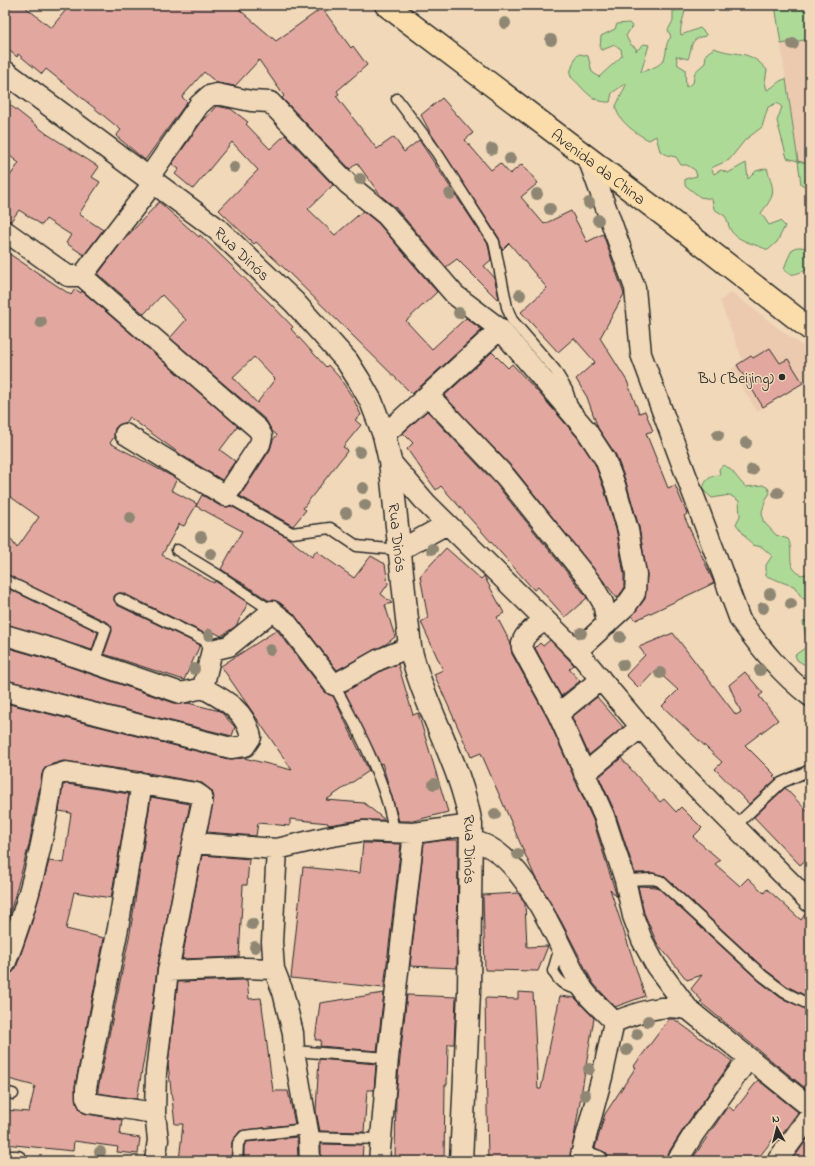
<svg xmlns="http://www.w3.org/2000/svg" width="815" height="1166" font-family="'Indie Flower',sans-serif">
  <rect width="100%" height="100%" fill="#f0d8b8"/>
  <filter id="ink" filterUnits="userSpaceOnUse"><feTurbulence type="fractalNoise" baseFrequency=".025" numOctaves="2"/><feDisplacementMap in="SourceGraphic" scale="8" xChannelSelector="R" yChannelSelector="G"/><feConvolveMatrix kernelMatrix="1 2 1 2 8 2 1 2 1" color-interpolation-filters="sRGB"/></filter>
  <g filter="url(#ink)">
    <path fill="#eccab0" d="M775,5H810V164L798,161Z
      M731,292L810,352V379L757,411L731,369L743,361L720,301Z"/>
    <path fill="#aeda98" stroke="#6c8262" d="M775,5H810V39L781,44Z
      M685,10C684,18 679,28 681,35L700,28L706,34V36C689,38 693,46 688,59L676,56L678,65L685,69L686,87L693,83L695,72L705,63L706,54L714,48C736,57 748,48 767,70L765,82L767,90C775,87 778,80 786,79L798,161L810,164V189L801,184L798,161L787,158L777,121L782,107L777,103L768,107L762,127L745,140L729,160L711,168L714,174L721,170L728,173L746,163L748,179L756,171L767,168C774,193 777,192 761,213L769,225L780,221L785,226L777,242L768,250C756,244 739,242 731,231C728,226 728,220 725,216L714,209L712,199L700,197L685,185V179L697,176L695,170L687,165H681L676,157L667,155L660,151L656,136L649,140C638,135 616,120 616,106L626,85V83L612,93L610,102C591,103 584,88 571,77L570,73L576,56L580,54L588,56L592,72L599,77L622,56L621,49L615,45L602,50L600,49L601,36L615,29L617,24L629,23L632,26L626,36L630,44L636,48V51L644,44L649,45L641,72C648,70 661,66 664,59C668,51 664,44 671,37L668,30L673,21V11Z
      M801,247L810,249V269C800,271 792,279 784,270C784,267 791,250 794,248C796,247 798,247 801,247Z
      M723,465C733,468 737,480 746,487L763,485L768,488L770,493L766,499L762,512L763,521L776,535L788,539C795,553 784,565 801,575L806,574L808,570L810,569V600L802,598L794,586C784,584 777,579 766,576V565L772,556L762,547L752,545L736,524L740,516L739,501L730,495L712,498L703,490C704,480 711,475 720,475L719,469Z
      M810,620V668L797,660L795,655L805,648L807,644L803,622Z"/>
    <path fill="#e2a89f" stroke="#2b2b2b" fill-rule="evenodd" d="M5,5H23L51,28L70,5H234L276,41L322,8L351,48L353,46L367,65L337,91L339,94L336,96L377,149L394,137L404,152L419,140L488,244L491,260L484,266L494,277L499,298L497,299L457,259L446,267L395,207L381,196L357,163L350,169L282,98L284,96L259,60L235,86L217,83L204,72L182,97L187,102L145,160L116,136L121,130L70,88L46,69L42,74L18,54L17,57L5,47Z
      M442,98L473,133L465,140L491,170L500,163L510,174L522,164L538,183L521,197L544,224L571,211L587,242L603,234L624,294L600,338L627,381L639,413L645,411L653,431L646,433L668,488L675,485L687,514L684,516L714,583L636,620L632,616L645,599L647,575L639,527L626,482L616,455L598,428L587,397L576,379L595,362L574,338L558,352L521,312L547,288L509,243L502,250L499,238L430,132L421,115Z
      M5,101L47,134L99,167L92,177L100,182L79,214L103,230L84,255L66,243L71,235L46,219L42,225L19,210L11,221L5,220V183L19,163L5,152Z
      M216,106L231,109L248,122L246,124L270,149L285,135L333,185L308,209L335,235L363,211L378,223L437,292L406,321L432,349L466,318L482,330L412,394L284,268L256,242L254,244L219,210L258,170L232,142L193,189L175,174L179,169L172,164L205,117L206,118Z
      M159,202L199,237L200,235L270,303L293,327L291,329L326,367L328,365L339,377L353,398L361,415L355,420L361,425L343,447L348,450L303,508L306,510L293,526L240,496L270,450L273,440L277,435L272,431L266,420L170,338L186,320L162,295L144,314L98,274L122,242ZM254,357L275,379L257,403L233,377Z
      M5,251L71,295L75,289L81,293L82,291L238,426L220,450L235,461L222,480L183,456L129,417L125,423L115,428L114,437L110,443L177,479L171,490L197,504L184,526L179,524L162,555L214,583L215,581L248,603L236,626L221,636L208,629L206,634L123,593H119L114,596V600L117,605L200,645L184,680L104,654L112,631L109,623L5,574V531L17,548L39,517L5,493Z
      M770,348L780,363L788,359L803,383L763,407L737,365L751,356L753,358Z
      M492,352L508,368L512,364L538,392L577,437L595,464L604,489L617,533L624,575V589L617,598L514,469L444,396Z
      M427,411L496,484L582,591L587,598L565,617L538,587L534,590L441,486L436,490L407,449L413,443L403,433Z
      M202,495L220,506H231L285,536L312,557L316,551L354,578L371,556L385,564L388,584L381,594L392,603L385,605L395,637L386,644L337,670L293,613L279,602L268,600L221,569L242,531L196,506Z
      M446,548L481,579L484,576L504,613L497,617L511,644L512,654L548,719L593,820L617,897L610,889L645,996L615,1007L593,983L561,921L535,877L481,753L471,757L460,732L434,674L443,670L421,622L428,618L420,576Z
      M5,587L98,632L92,650L5,624Z
      M277,630L325,692L333,696L369,771L326,800L364,803L385,820H361L328,825V823L290,819V826L258,823L256,836L207,832L214,797L212,791L202,783L143,772L63,761L49,765L44,769L42,774L29,845L5,931V703L228,759L244,758L292,770L221,666Z
      M673,633L736,715L741,712L729,685L745,672L763,693L759,696L778,720L745,745L775,775L773,776L776,779L749,804L715,769L722,762L662,706L678,690L656,670L639,688L626,675L645,655L639,647Z
      M550,640L574,665L569,669L580,681L561,696L535,648L540,643L543,646Z
      M5,647L50,660L177,704L188,703L220,711L235,727L232,736L5,680Z
      M398,664L413,715L418,713L448,812L413,821H399L382,763L380,764L345,692L383,670Z
      M597,697L623,727L589,755L572,717Z
      M621,758L660,802L664,799L676,812L681,807L702,828L693,837L720,860L715,864L740,886L748,878L764,893L767,889L801,920L806,913H810V998L787,986L767,971L664,876L653,873H635L615,812L599,777Z
      M67,784L129,794L111,898L74,892L66,929L104,938L75,1086L76,1102L82,1112L87,1114L122,1120L120,1135L140,1138L138,1154L117,1152L118,1147L74,1141L73,1151L5,1144V1110L29,1112L35,1086L5,1078V975L12,973L16,968L32,922L49,861L64,863L71,813L59,811L63,785Z
      M785,788L810,814V856L800,865L754,817Z
      M151,797L190,804L157,969L151,1017L137,1099L98,1093V1089L130,933Z
      M446,840H458L457,968L410,966L424,843Z
      M363,843L401,844L384,988L291,978L303,867L360,873Z
      M202,855L249,859L247,885H243L239,957L182,959Z
      M638,886L657,887L759,981L781,998L810,1011V1092L700,1002L702,1001L691,989L702,975L687,980L657,943L644,913Z
      M518,893L525,904L527,947L548,946L538,971L485,970L483,895Z
      M247,980L249,999L261,998L273,1091H288L295,1124L240,1131L232,1142L231,1161H179L183,1124H175L168,1064L178,982Z
      M518,992L533,993L538,1089H541L560,996L575,998L594,1018L570,1161H488L485,998L518,999Z
      M384,993L377,1051L320,1046L321,1040H315L320,1003Z
      M407,995L456,997L454,1044H448L447,1085H445L444,1161H395L396,1095Z
      M669,1019H674L732,1061L686,1125L667,1155L666,1161H609L606,1153L595,1148L605,1114L636,1067L634,1066Z
      M319,1059L376,1064L374,1090H367L364,1132L320,1131L316,1111Z
      M758,1080L798,1112L777,1141L774,1138L756,1161H691L728,1106L734,1111Z
      M810,1135V1161H804L796,1155Z
      M297,1137L298,1161H244V1146L247,1142Z
      M321,1144L363,1145L362,1161H321Z"/>
    <g fill="none" stroke-linecap="round" stroke-linejoin="round">
      <g stroke="#2b2b2b" stroke-width="13">
        <path id="service" d="M397,99L437,153L494,242L507,307L512,320L555,370L567,390L572,406
          M226,496L292,533L330,528L357,546L400,550
          M177,550L218,575L272,611
          M5,580L106,629L94,663
          M120,599L204,640L212,650
          M334,685C357,727 388,785 394,833
          M735,826L781,783L810,770
          M625,880L653,879L660,881L763,976L784,992L810,1005
          M560,947L553,971C561,986 568,987 584,990
          M294,1051L388,1058
          M5,1092L13,1094
          M309,1137L380,1139
          M237,1161L238,1143L244,1136L307,1129"/>
      </g>
      <g stroke="#2b2b2b" stroke-width="23">
        <path id="minor" d="M588,158L635,288L641,354L740,620C760,647 782,675 810,696
          M149,177L199,105L209,96L217,94L251,101L270,102L348,184L386,215L455,295L500,329L586,430L605,459L615,485L628,530L636,574L635,593L626,606L577,651
          M5,231L68,276H82L258,429L262,436L260,444L226,496L125,434
          M82,276L154,182
          M428,395L500,329
          M384,435L428,395L505,476L592,584L603,603L607,624
          M390,461L427,504L577,651L667,758L810,902
          M400,550L447,524
          M545,620C536,627 520,635 522,648L558,714L604,816L625,880L633,916L642,940L656,966L689,1010
          M5,635L53,649L181,693L203,688C225,700 245,710 251,737L245,746L231,748L5,691
          M203,688L212,650L229,646L272,611L286,622L334,685L378,660L410,647
          M558,714L601,679
          M584,774L641,727
          M142,783L118,928L86,1088V1097L89,1103L155,1113
          M472,841C525,849 558,948 583,989C591,1001 605,1011 614,1022
          M277,849L272,942L274,969L283,992L293,1033L294,1051L309,1137L310,1161
          M5,964C28,906 45,838 53,776L66,772L196,793L202,797V804L193,843
          M168,971L245,968L274,969
          M5,1161H17
          M155,1161L158,1140L155,1113L156,1072L168,971L193,843L277,849L327,837L363,831L414,833L471,825
          M379,1161L388,1058L414,833
          M598,1161L581,1155L602,1077L614,1022C637,1013 665,1002 689,1010L810,1107
          M677,1161L695,1132L748,1059
          M777,1161L810,1116"/>
      </g>
      <g stroke="#2b2b2b" stroke-width="25">
        <g id="tertiary">
          <path id="s1" d="M5,72L217,229L294,302L347,361L359,380L371,401L384,435L390,461L410,647C424,708 461,763 471,825L469,992L461,1161"/>
        </g>
      </g>
      <g stroke="#2b2b2b" stroke-width="25">
        <g id="primary">
          <path id="s2" d="M386,5L678,226L810,329"/>
        </g>
      </g>
      <use href="#service" stroke="#f0d8b8" stroke-width="10"/>
      <use href="#minor" stroke="#f0d8b8" stroke-width="20"/>
      <use href="#tertiary" stroke="#f0d8b8" stroke-width="22"/>
      <use href="#primary" stroke="#faddab" stroke-width="22"/>
    </g>
    <g fill="#8f8773">
      <circle cx="505" cy="23" r="6"/>
      <circle cx="551" cy="40" r="6"/>
      <circle cx="793" cy="44" r="6"/>
      <circle cx="492" cy="149" r="6"/>
      <circle cx="510" cy="159" r="6"/>
      <circle cx="234" cy="167" r="6"/>
      <circle cx="360" cy="179" r="6"/>
      <circle cx="450" cy="194" r="6"/>
      <circle cx="537" cy="194" r="6"/>
      <circle cx="589" cy="203" r="6"/>
      <circle cx="550" cy="209" r="6"/>
      <circle cx="598" cy="220" r="6"/>
      <circle cx="520" cy="295" r="6"/>
      <circle cx="459" cy="313" r="6"/>
      <circle cx="41" cy="322" r="6"/>
      <circle cx="718" cy="435" r="6"/>
      <circle cx="746" cy="443" r="6"/>
      <circle cx="360" cy="452" r="6"/>
      <circle cx="752" cy="470" r="6"/>
      <circle cx="363" cy="488" r="6"/>
      <circle cx="778" cy="493" r="6"/>
      <circle cx="365" cy="505" r="6"/>
      <circle cx="346" cy="513" r="6"/>
      <circle cx="130" cy="518" r="6"/>
      <circle cx="201" cy="537" r="6"/>
      <circle cx="432" cy="549" r="6"/>
      <circle cx="211" cy="554" r="6"/>
      <circle cx="770" cy="594" r="6"/>
      <circle cx="791" cy="604" r="6"/>
      <circle cx="763" cy="608" r="6"/>
      <circle cx="581" cy="633" r="6"/>
      <circle cx="209" cy="635" r="6"/>
      <circle cx="620" cy="637" r="6"/>
      <circle cx="270" cy="650" r="6"/>
      <circle cx="623" cy="665" r="6"/>
      <circle cx="194" cy="669" r="6"/>
      <circle cx="760" cy="670" r="6"/>
      <circle cx="660" cy="673" r="6"/>
      <circle cx="434" cy="784" r="6"/>
      <circle cx="495" cy="814" r="6"/>
      <circle cx="518" cy="854" r="6"/>
      <circle cx="252" cy="924" r="6"/>
      <circle cx="255" cy="947" r="6"/>
      <circle cx="648" cy="1021" r="6"/>
      <circle cx="637" cy="1034" r="6"/>
      <circle cx="627" cy="1050" r="6"/>
      <circle cx="589" cy="1069" r="6"/>
      <circle cx="585" cy="1095" r="6"/>
      <circle cx="100" cy="1152" r="6"/>
    </g>
  </g>
  <circle fill="#2b2b2b" stroke="#f0d8b8" stroke-width="1.5" cx="782" cy="377" r="4"/>
  <g text-anchor="middle" stroke-width="3" stroke-linejoin="round" paint-order="stroke">
    <g font-size="16" fill="#2b2b2b" stroke="#f0d8b8">
      <text dy="6" stroke="none"><textPath href="#s2" startOffset="267">Avenida da China</textPath></text>
      <text dy="6" stroke="none"><textPath href="#s1" startOffset="299">Rua Dinós</textPath></text>
      <text dy="6" stroke="none"><textPath href="#s1" startOffset="636">Rua Dinós</textPath></text>
      <text dy="6" stroke="none"><textPath href="#s1" startOffset="959">Rua Dinós</textPath></text>
    </g>
    <g font-size="16" fill="#2b2b2b" stroke="#f0d8b8" text-anchor="end">
      <text x="774" y="383">BJ (Beijing)</text>
    </g>
  </g>
  <rect width="815" height="1166" fill="none" stroke="#f0d8b8" stroke-width="20"/>
  <rect x="10" y="10" width="795" height="1146" fill="none" stroke="#2b2b2b" stroke-width="1.5" filter="url(#ink)"/>
  <g transform="translate(777 1128) rotate(353)" stroke="#f0d8b8" stroke-width="3" paint-order="stroke">
  <path d="M0-3L7 15L0 10L-7 15Z" fill="#2b2b2b"/>
  <text y="-6" font-size="11" font-weight="bold" text-anchor="middle" fill="#2b2b2b">N</text>
  </g>
</svg>
